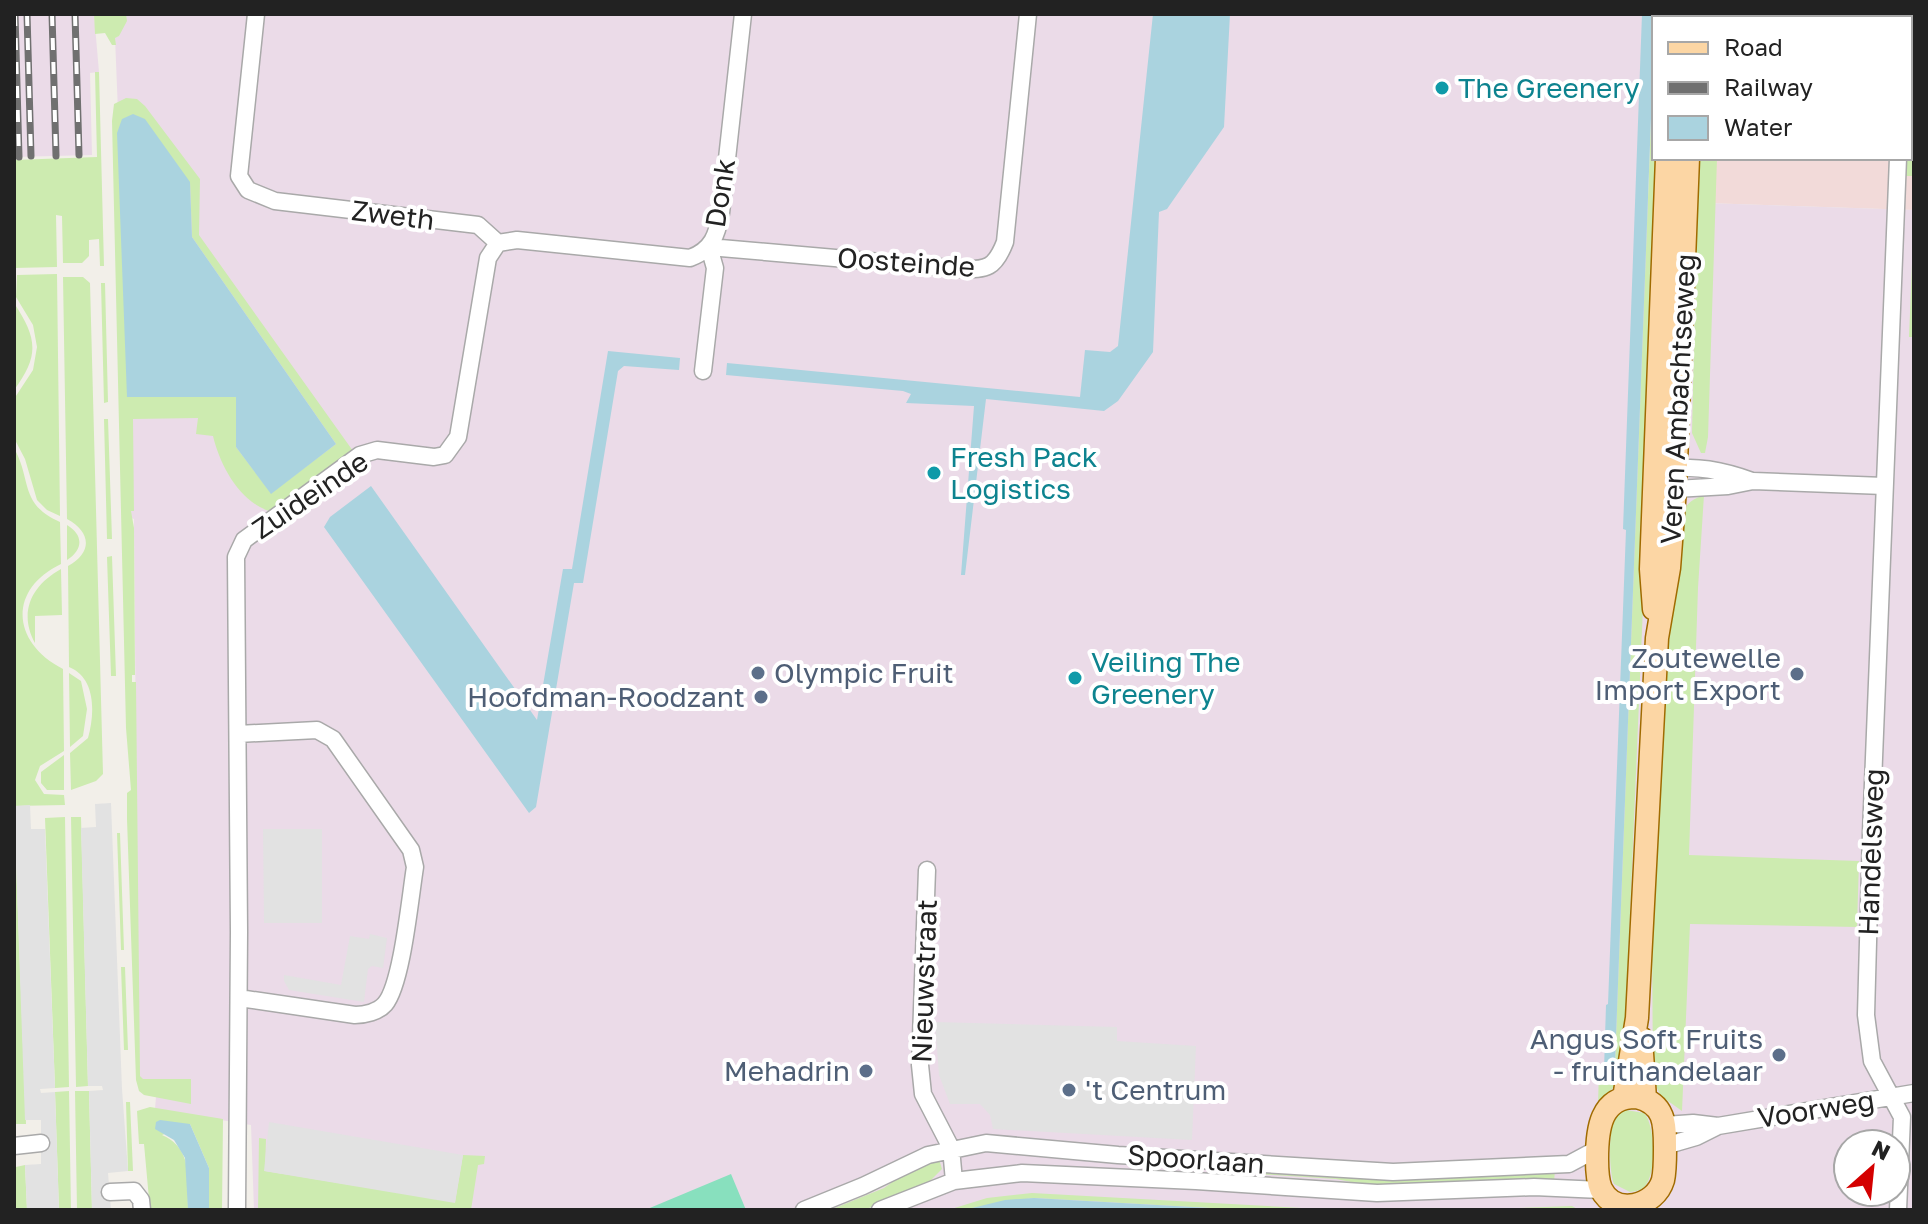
<svg xmlns="http://www.w3.org/2000/svg" width="1928" height="1224" font-family="'Golos Text',sans-serif">
  <rect width="100%" height="100%" fill="#f2efe9"/>
  <path fill="#f2dad9" d="M1717,14H1914V210L1705,203L1708,158H1910V18H1717Z"/>
  <path fill="#ebdbe8" fill-rule="evenodd" d="M14,14H94L99,72L90,73L92,155L14,157Z
    M124,14H1652L1639,196L1705,203L1914,210V1210H254L251,1125L155,1109L156,1097L139,1083L134,528V519L131,518V511H134L115,37L119,36ZM1848,1144H1896V1192H1848Z"/>
  <path fill="#cdebb0" fill-rule="evenodd" d="M94,14H126L127,21L119,36L115,38L116,45H112L105,33L95,34Z
    M1654,41V158H1662L1624,1056L1618,1082L1598,1105L1599,1070H1604L1606,1073L1615,1063Z
    M1911,68H1914V176H1906V158H1910Z
    M95,72H99L104,266H100L99,239L89,240V256L82,263H63L62,216L56,215L57,267L14,268V160L97,157Z
    M126,98L137,99L145,106L200,179L199,235L353,451L269,511C239,501 220,465 213,436L196,434L198,418L133,419L134,511H131L134,528L135,675H132V682H136L140,1076L143,1079H191V1104L144,1095L139,1091L136,1080L127,819V793L131,790L126,728L112,121L114,104ZM190,182L192,237L336,444L271,493L236,447V397L127,396Z
    M1698,158H1717L1708,437L1705,453H1701L1692,433Z
    M1914,214V337H1909Z
    M57,274L60,516L47,510L37,500L25,459L14,438V399L33,370L37,347L33,325L16,297L17,275Z
    M63,277H83L90,283L103,774L96,781L71,790L70,753L88,738C95,713 96,678 69,667L68,566C93,552 91,532 67,519Z
    M101,283H105L108,402L104,403Z
    M14,303C37,338 40,355 14,390Z
    M104,419H108L112,539H107Z
    M14,448C32,480 19,504 60,522L61,564C7,590 12,643 63,669L64,751L40,766L35,780L44,794L64,795L65,805L14,806L26,1124H14Z
    M1704,495L1698,588L1689,855L1859,861L1857,927L1690,924L1682,1111L1661,1096L1653,1080L1652,940L1665,668L1678,525C1683,508 1687,501 1704,495Z
    M67,525C84,535 83,550 67,560Z
    M112,556L116,676H111L107,557Z
    M61,569L62,615L35,616V643C18,612 32,585 61,569Z
    M69,673L81,681L87,709L83,736L70,747Z
    M64,755V790H47L41,783V772Z
    M65,817L69,1087L55,1088L45,818Z
    M71,817H81L88,1086L76,1087Z
    M117,833H120L124,950H121Z
    M121,967H125L128,1050H124Z
    M69,1091L71,1210H59L55,1092Z
    M75,1091H89L92,1210H77Z
    M126,1102H130L133,1171H128Z
    M150,1107L223,1119L222,1210H209V1168L190,1124L162,1135C194,1149 187,1180 188,1210H150L144,1144H139L137,1111Z
    M1626,1110L1644,1113C1655,1124 1656,1170 1647,1183C1643,1190 1638,1191 1630,1192L1614,1184C1609,1173 1608,1129 1615,1118C1618,1113 1621,1113 1626,1110Z
    M259,1138L266,1139L265,1171L455,1202L463,1155L485,1156L484,1164L478,1165L471,1210H258Z
    M939,1159L942,1169L927,1184L864,1210H830L884,1188L916,1165Z
    M25,1165L27,1210H14L16,1167Z
    M1237,1170H1555L1554,1182L1386,1189L1336,1179L1241,1173Z
    M1032,1193L1338,1210H1245L1035,1198C1005,1200 977,1210 948,1210L987,1198Z
    M1572,1206L1579,1210H1466Z"/>
  <path fill="#88e0be" d="M731,1174L746,1210H645Z"/>
  <path fill="#e2e2e2" d="M1729,14H1914V28H1910V18H1729Z
    M111,803L122,1089L128,1171L108,1173L111,1210L132,1208V1210H92L89,1091L103,1090L102,1086H88L81,828L96,827L95,804Z
    M30,805L31,829H45L55,1088L40,1089L41,1093L55,1092L59,1210H27L25,1165L41,1164V1120H25L14,806Z
    M263,829H322V923H264Z
    M370,934L387,938L383,968L372,966L368,969L364,1002L289,990L284,981V975L341,985L350,936L369,939Z
    M935,1022L1117,1027V1041L1196,1046L1192,1140L993,1129L990,1115L980,1104H950L939,1075Z
    M269,1122L463,1155L455,1203L264,1171Z"/>
  <path fill="#aad3df" d="M1153,14H1230L1224,127L1167,209L1159,212L1153,352L1118,401L1104,411L986,399L965,575H961L974,406L906,403L911,394L903,391L726,375L727,363L1080,397L1085,350L1110,352L1118,346Z
    M1642,14H1655L1615,1063L1614,1070L1608,1074L1604,1070L1606,1005L1608,1004L1626,530L1623,529Z
    M133,114L145,119L190,182L192,237L336,444L271,494L236,447V397H127L117,133L122,119Z
    M608,351L680,358L679,370L624,366L618,371L583,583H574L536,807L529,813L324,527L330,517L371,486L537,720L563,569H572Z
    M160,1120L190,1124L209,1168V1210H188L185,1158L174,1140L155,1129L156,1122Z
    M1034,1198L1245,1210H964L1005,1200Z"/>
  <g fill="none" stroke-linecap="round" stroke-linejoin="round">
    <g stroke="#a9a9a9" stroke-width="19">
      <path id="minor" d="M256,14L239,176L248,190L275,201L478,225L498,243
        M1898,158L1871,833L1866,1015L1872,1061L1902,1117L1898,1210
        M498,243L517,240L690,258C712,250 717,235 721,213L743,14
        M709,247L961,269C987,270 995,268 1005,242L1028,14
        M703,371L715,268L709,247
        M1666,473C1687,461 1730,473 1752,481
        M1667,486L1675,489L1728,486L1753,481L1884,486
        M238,734L317,730L333,739L411,850L415,867C410,898 402,984 385,1004C378,1012 365,1015 355,1015L239,998
        M927,870L920,1065L923,1094L951,1148L954,1181
        M1665,1125L1693,1123L1718,1126L1914,1093
        M14,1146L41,1143
        M1665,1146L1696,1137L1718,1126
        M110,1192L134,1191L141,1200L142,1210
        M237,1210L239,932L236,557L244,540L360,455L377,450L434,457L445,455L458,437L488,258L498,243
        M804,1210L863,1186L928,1155L986,1143L1118,1155L1393,1172L1569,1164L1597,1149
        M880,1210L954,1181L1022,1173L1196,1181L1377,1193L1534,1187L1601,1190"/>
    </g>
    <g stroke="#a06b00" stroke-width="25">
      <path id="major" d="M1672,18L1673,14
        M1694,18V14
        M1654,609L1651,569L1667,158
        M1641,1038L1645,1099
        M1637,1097C1666,1104 1665,1125 1665,1150C1665,1160 1665,1171 1663,1180C1655,1207 1615,1217 1601,1189C1597,1180 1597,1168 1597,1159C1597,1130 1600,1096 1637,1097Z
        M1624,1098L1637,1018L1657,638L1669,568L1675,489L1688,158"/>
    </g>
    <use href="#minor" stroke="#fff" stroke-width="16"/>
    <use href="#major" stroke="#fcd6a4" stroke-width="22"/>
    <g stroke="#707070" stroke-width="7">
      <path id="rail" d="M15,14L19,157
        M27,14L31,156
        M52,14L56,156
        M75,14L79,155"/>
    </g>
    <use href="#rail" stroke="#fff" stroke-width="4" stroke-dasharray="12" stroke-linecap="butt"/>
  </g>
  <g fill="#0f9aa8" stroke="#fff" stroke-width="3">
    <circle cx="1442" cy="88" r="8"/>
    <circle cx="934" cy="473" r="8"/>
    <circle cx="1075" cy="678" r="8"/>
  </g>
  <g fill="#5c6f8a" stroke="#fff" stroke-width="3">
    <circle cx="758" cy="673" r="8"/>
    <circle cx="1797" cy="674" r="8"/>
    <circle cx="761" cy="697" r="8"/>
    <circle cx="1779" cy="1055" r="8"/>
    <circle cx="866" cy="1071" r="8"/>
    <circle cx="1069" cy="1090" r="8"/>
  </g>
  <g text-anchor="middle" stroke-width="8" stroke-linejoin="round" paint-order="stroke">
    <g font-size="28" fill="#0d838f" stroke="#fff" text-anchor="start">
      <text x="1458" y="98">The Greenery</text>
      <text x="950" y="467">Fresh Pack<tspan x="950" dy="32">Logistics</tspan></text>
      <text x="1091" y="672">Veiling The<tspan x="1091" dy="32">Greenery</tspan></text>
    </g>
    <g font-size="28" fill="#222" stroke="#fff">
      <text transform="translate(720 193) rotate(-81)" y="10">Donk</text>
      <text transform="translate(393 215) rotate(7)" y="10">Zweth</text>
      <text transform="translate(906 262) rotate(4)" y="10">Oosteinde</text>
      <text transform="translate(1678 399) rotate(-87)" y="10">Veren Ambachtseweg</text>
      <text transform="translate(310 495) rotate(-34)" y="10">Zuideinde</text>
      <text transform="translate(1871 852) rotate(-88)" y="10">Handelsweg</text>
      <text transform="translate(924 981) rotate(-88)" y="10">Nieuwstraat</text>
      <text transform="translate(1816 1109) rotate(-9)" y="10">Voorweg</text>
      <text transform="translate(1196 1159) rotate(4)" y="10">Spoorlaan</text>
    </g>
    <g font-size="28" fill="#4e5e75" stroke="#fff" text-anchor="end">
      <text x="1781" y="668">Zoutewelle<tspan x="1781" dy="32">Import Export</tspan></text>
      <text x="774" y="683" text-anchor="start">Olympic Fruit</text>
      <text x="745" y="707">Hoofdman-Roodzant</text>
      <text x="1763" y="1049">Angus Soft Fruits<tspan x="1763" dy="32">- fruithandelaar</tspan></text>
      <text x="850" y="1081">Mehadrin</text>
      <text x="1085" y="1100" text-anchor="start">'t Centrum</text>
    </g>
  </g>
  <rect width="1928" height="1224" fill="none" stroke="#222222" stroke-width="32"/>
  <rect x="1652" y="16" width="260" height="144" fill="#ffffff" stroke="#a7a7a7" stroke-width="2"/>
  <rect x="1668" y="42" width="40" height="12" fill="#fcd6a4" stroke="#a7a7a7" stroke-width="2"/>
  <text x="1724" y="56" font-size="24" fill="#222222">Road</text>
  <rect x="1668" y="82" width="40" height="12" fill="#707070" stroke="#a7a7a7" stroke-width="2"/>
  <text x="1724" y="96" font-size="24" fill="#222222">Railway</text>
  <rect x="1668" y="116" width="40" height="24" fill="#aad3df" stroke="#a7a7a7" stroke-width="2"/>
  <text x="1724" y="136" font-size="24" fill="#222222">Water</text>
  <g transform="translate(1872 1168) rotate(27)"><circle r="38" fill="#ffffff" stroke="#a7a7a7" stroke-width="2"/>
  <path d="M0-6L14 30L0 20L-14 30Z" fill="#d40000"/>
  <text y="-12" font-size="22" font-weight="bold" text-anchor="middle" fill="#222222">N</text>
  </g>
</svg>
